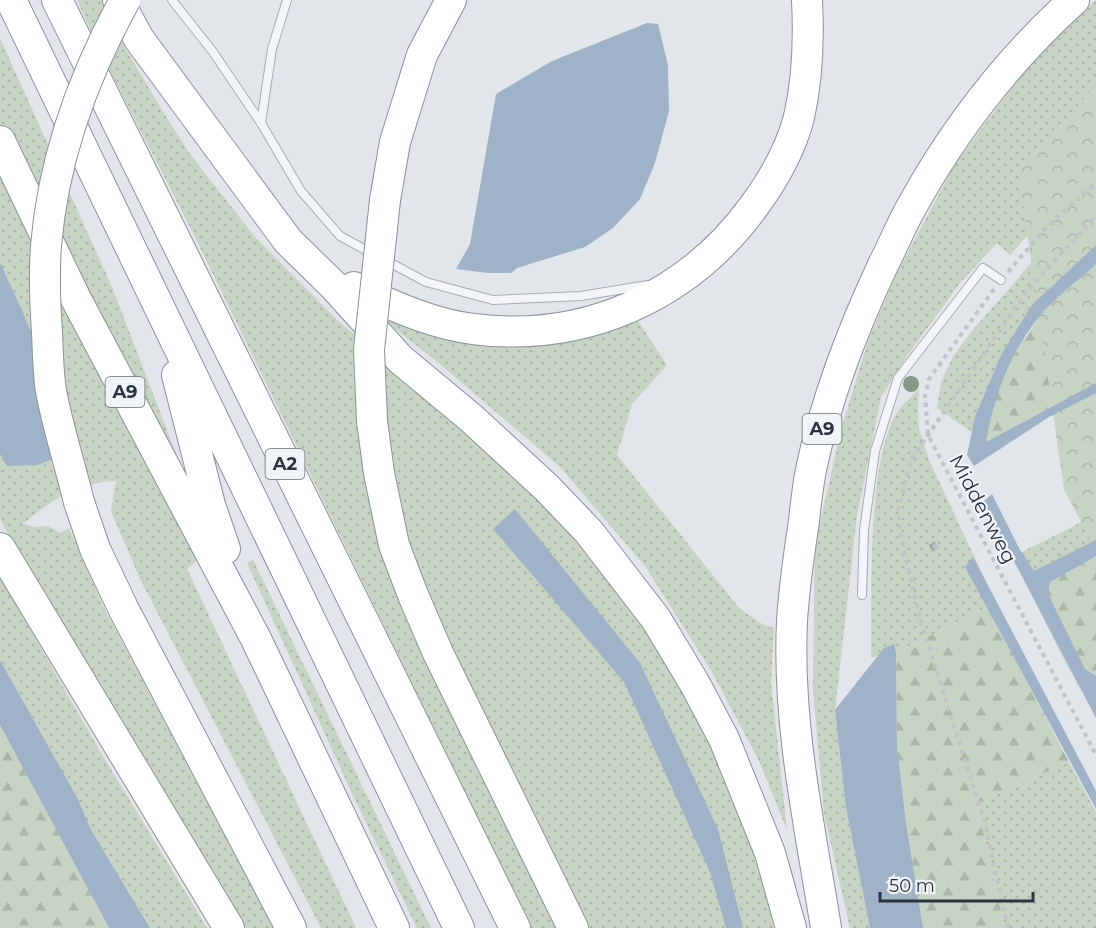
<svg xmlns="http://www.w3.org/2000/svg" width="1096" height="928" font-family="Montserrat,sans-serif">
  <defs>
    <pattern id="grass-dots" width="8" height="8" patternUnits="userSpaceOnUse" patternTransform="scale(1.5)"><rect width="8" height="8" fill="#c7d3c3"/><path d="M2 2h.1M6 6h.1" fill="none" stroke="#abb6a9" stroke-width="1.8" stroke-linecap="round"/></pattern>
    <pattern id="forest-firs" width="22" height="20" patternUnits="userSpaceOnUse" patternTransform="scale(1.5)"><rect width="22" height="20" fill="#c7d3c3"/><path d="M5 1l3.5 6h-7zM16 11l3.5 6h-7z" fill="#abb6a9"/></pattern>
    <pattern id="park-crowns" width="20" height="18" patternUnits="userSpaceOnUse" patternTransform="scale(1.5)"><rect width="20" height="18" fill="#c7d3c3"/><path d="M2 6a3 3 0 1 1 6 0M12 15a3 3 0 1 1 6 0" fill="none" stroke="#abb6a9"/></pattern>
    <pattern id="building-cross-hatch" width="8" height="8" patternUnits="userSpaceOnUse" patternTransform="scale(1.5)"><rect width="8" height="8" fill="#b9bec6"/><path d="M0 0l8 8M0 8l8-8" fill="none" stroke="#979ba2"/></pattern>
  </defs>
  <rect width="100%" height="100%" fill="#e2e5e9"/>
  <path fill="url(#grass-dots)" d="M77,0H105L125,48L162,110L190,154L255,237L337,320L425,392L520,478L590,552L649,633L720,757L751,836L774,928H531L193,233L101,53Z
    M1096,0V159L1010,255L997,243L960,283L907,356L881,397L857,515L835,710L846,808L870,928H850L824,813L813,689L815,546L841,430L868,341L897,273L954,166L1013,86L1072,20Z
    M0,38L112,287L212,547L187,569L356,928H321L140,579L111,511L116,481C78,482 51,500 23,524L35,527L48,526L61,533L69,528L105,610L274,928H246L219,880L57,624L0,519Z
    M1066,223L986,442L937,408L941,382L954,355L972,331Z
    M634,315L667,365L632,404L617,455L739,608L762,624L774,628L771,682L787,830L759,761L712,672L645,566L560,467L440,364L379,316L421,332L486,344Z
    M919,389L918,406L919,429L929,460L988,586V607L896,653L871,657C872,598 866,454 900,408C906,401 913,395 919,389Z
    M1096,515V556L1028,586L1014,556Z
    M253,560L431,928H417L350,789L247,563Z
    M0,577L101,753L207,928H150L90,828L78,799L0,660Z
    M1069,762L1096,812V928H1005L977,804Z"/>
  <path fill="url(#forest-firs)" d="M1082,277L1096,383L986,442L993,403L1012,358L1039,317Z
    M1096,556V681L1081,690L1062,656L1028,586Z
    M988,607L1069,762L977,804L1005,928H923L906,823L897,746L896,653Z
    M0,725L109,928H0Z"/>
  <path fill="url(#park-crowns)" d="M1096,85V551L1064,489L1018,170Z"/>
  <path fill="#9eb3c7" d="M647,23L658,24L668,65L669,111L655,163L640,199L613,228L585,247L517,268L511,273H488L456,269L470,244L496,94L552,61Z
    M1096,245V264C1078,281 1053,299 1038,318C1009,355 994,396 986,442L1096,383V393L1049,417L974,466L967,455L975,417L1001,355L1032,305Z
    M0,263L21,308L74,437L72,450L38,465L7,466L0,454Z
    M992,494L1019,548L1034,571L1096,540V556L1050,582L1048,594L1085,669L1096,676V718L983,502Z
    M515,509L640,663L718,829L743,928H726L710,872L624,682L493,529Z
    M973,557L1096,791V809L965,567Z
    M894,644L896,653L897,746L906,823L923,928H870L846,808L835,710L884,648Z
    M0,660L78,799L90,828L150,928H109L0,725Z"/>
  <path fill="url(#building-cross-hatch)" d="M935,541L939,548L932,552L929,545Z"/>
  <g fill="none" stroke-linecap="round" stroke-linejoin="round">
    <g stroke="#a7acb3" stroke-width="10">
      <path id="service" d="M172,0L213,52L261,123L301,191L340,236L373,254
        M261,123L272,49L287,0
        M385,260L426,282L493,300L581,296L648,285
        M862,595L864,530L875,451L898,378L983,268L1001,280"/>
    </g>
    <g stroke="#8a929f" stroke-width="32">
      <path id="motorway" d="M11,0L459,928
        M57,0L515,928
        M118,0L139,39L288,241L333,285L400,359L471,418L547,488L589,532L656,619L695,684L724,739L770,853L791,928
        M0,141L76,299L256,639L394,928
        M385,200L395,142L422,55L451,0
        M354,287C391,306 432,324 473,329C585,343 688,297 754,206C773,180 791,149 799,117C808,78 809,40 807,0
        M177,375L210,505L225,549
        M372,421L379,473L394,545L413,595L438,653L573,928
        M79,502L95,549L124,610L291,928
        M0,548L229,928
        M826,928C810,827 787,725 792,621C794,588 799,554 804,521C806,502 808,483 812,465C827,396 853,329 883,265C893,246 901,225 912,206C954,130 1010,58 1074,0"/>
    </g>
    <path stroke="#c0c3c8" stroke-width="4" stroke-dasharray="4.5 4.5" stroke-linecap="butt" d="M1008,272L1050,223L1096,183
      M994,289L929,379L925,396L928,435L1096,755
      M1008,928L984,820L921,622L902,542L898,510L911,460L1026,292L1096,216"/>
    <use href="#service" stroke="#f4f5f8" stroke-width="8"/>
    <use href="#motorway" stroke="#fff" stroke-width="30"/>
    <g stroke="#8a929f" stroke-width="32" stroke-linecap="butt">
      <path id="motorway-bridge" d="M372,421L369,350L385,200
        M79,502C70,465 58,428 51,391C48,372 48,352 47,332C45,304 44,274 46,246C53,160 84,75 125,0"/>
    </g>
    <use href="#motorway-bridge" stroke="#fff" stroke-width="30"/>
  </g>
  <circle fill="#899988" cx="911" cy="384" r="8"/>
  <g text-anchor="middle" stroke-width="4.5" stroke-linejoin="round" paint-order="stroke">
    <g fill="#f1f4f7" stroke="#666d77" stroke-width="1.5">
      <rect x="105.5" y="377" width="39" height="30" rx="4.5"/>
      <rect x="802.5" y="414" width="39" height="30" rx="4.5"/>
      <rect x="265.5" y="449" width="39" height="30" rx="4.5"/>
    </g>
    <g font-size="18" font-weight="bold" fill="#2b3340">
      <text x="125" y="398">A9</text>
      <text x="822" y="435">A9</text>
      <text x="285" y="470">A2</text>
    </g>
    <g font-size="20" fill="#2b3340" stroke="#f1f4f7">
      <text transform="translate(983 509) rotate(62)" y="7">Middenweg</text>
    </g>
  </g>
  <path d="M880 892v9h153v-9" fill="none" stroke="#2b3340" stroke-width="3"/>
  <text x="889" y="892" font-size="18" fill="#2b3340" stroke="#f1f4f7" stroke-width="4.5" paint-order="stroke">50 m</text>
</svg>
